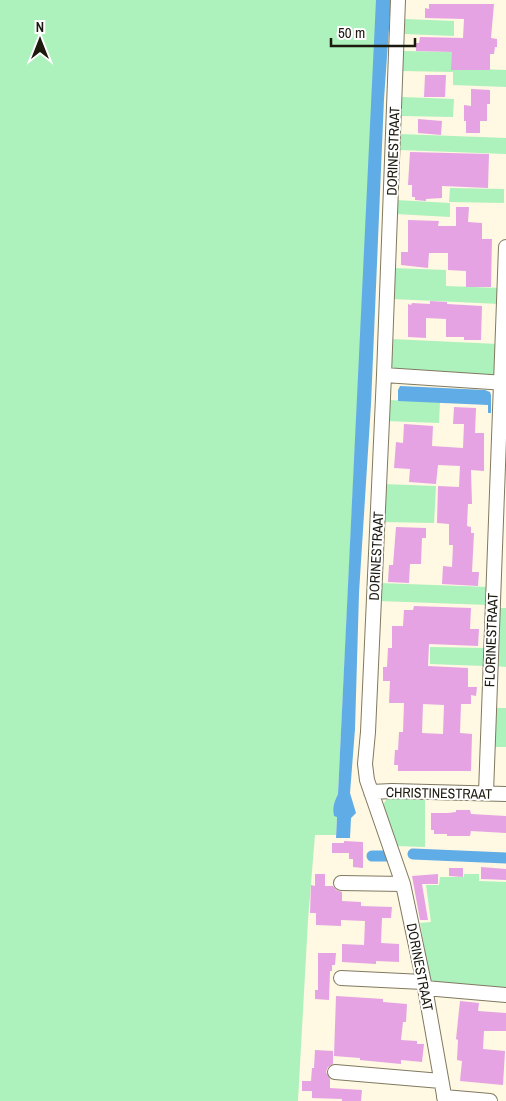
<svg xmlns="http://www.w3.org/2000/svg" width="506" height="1101" font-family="'Archivo Narrow',sans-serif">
  <rect width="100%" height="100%" fill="#fff8e2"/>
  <path fill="#adf1bd" d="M0,0H377L338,794C334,802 332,808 334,816H337L336,835H315L308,920L298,1101H0Z
    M405,19L454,21V36L405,34Z
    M403,51L454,52V68L506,70V87L453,85V72L402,71Z
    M402,97L454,99L453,117L401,116Z
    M400,134L506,138V154L400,150Z
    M450,188L504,189V203L449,202Z
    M396,200L450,203V217L396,214Z
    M393,268L446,270V286L500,288V304L392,299Z
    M391,339L498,344L496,372L489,377L395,372L390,368Z
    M387,400L440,402L439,423L386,421Z
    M383,484L436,486L434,523L381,522Z
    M379,583L489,587L488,605L379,601Z
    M496,608H506V667L494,666Z
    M430,647L486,648L485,666L430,664Z
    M493,708H506V747H491Z
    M389,795H425V847L397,846L385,818L383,805Z
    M464,874H479V881L506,882V989L433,983L430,979L420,923L431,922L426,885H439L440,877H464Z"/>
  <path fill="#60ace6" d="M376,0H391L384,99L371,404L359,593L355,729L350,793L356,813L351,818L350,838H336L337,817L334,816C332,808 334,802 338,794Z
    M400,386L485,390L490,392L491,395V413H488V405L398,401V390Z"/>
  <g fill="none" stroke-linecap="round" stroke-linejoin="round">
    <path stroke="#60ace6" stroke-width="11" d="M413,854L506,858
      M372,856H386"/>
  </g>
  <path fill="#e5a3e3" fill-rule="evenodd" d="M429,4H494L491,38L497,39V47H495L494,54H490V70H451L452,52L416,51V43H419L420,37L463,38L464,19L425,18V8L429,9Z
    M425,75H446L445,97H424Z
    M471,89L490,90V104H487V121H480V133H466V121H464V105L471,106Z
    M418,119L442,121L441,135L418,133Z
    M410,152L489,154L488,188L442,186V198L426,199V201L415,200V197H412V185H408Z
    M456,207H469L468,222L482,223V239H492L491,287H466V271L448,270V253H429L428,268L401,265V252H408V220L439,221L438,226H456Z
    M430,301L447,302V304L482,306L481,340H464V337H446V319L426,318V338L408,337V304L411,305L412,303L430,304Z
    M454,407L476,408L475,433H484V471L471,470L472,504H468L467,526L471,527V533H474L472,572H479L478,586L442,584L443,566L452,567L453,545H449V524L437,523L438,486L459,487L460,466L438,465L436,484L409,482L410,469L394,468L396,442L403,443L404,424L433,426L432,446L463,448L464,424H453Z
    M396,527L426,528V538H422L421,564H410L409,583L388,582L389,565H393Z
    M414,606L471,608L470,629H479L478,646L429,644L428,666L468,668V687H477L476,696L471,695V704H461L460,733L472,734L471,771H398V765H394L395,750H398L399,732H403L404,703H389L390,681H383V667H387L388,648H392V626H403L404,610H413ZM423,704L444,705L443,734L422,733Z
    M456,810H470L471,814L506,816V833L471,831L470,836H447V834H434V830H431V813H448L456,812Z
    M344,841L363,842V868L353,867V859H349V853H332V843H344Z
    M481,867L506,869V880L481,879Z
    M449,868H463V877L449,876Z
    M315,874H325V886H333L336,890L342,892V901L361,902V906L392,907L391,918H382L381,943L399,944V962L376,961V964L342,962V944L364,945L365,921L341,920V926L316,925V913H310L311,885L315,886Z
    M438,874V884H422L428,920H420L412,876Z
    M318,953H336L335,965H332V971H330L329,1000L315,999V990H318Z
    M336,996L383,999V1002L407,1004L406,1022H403L401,1040L417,1041V1044H424L422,1062L401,1060V1064L360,1060V1058L334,1056Z
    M460,1001L479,1003L478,1011L506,1013V1031H484L483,1049L505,1051L503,1085L460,1081L462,1061L457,1060L458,1040L456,1039Z
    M315,1050L333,1051V1064L328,1067L326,1072L330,1079V1088L362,1090L361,1101H342V1099L312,1098V1091H302V1081H311L312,1068H314Z"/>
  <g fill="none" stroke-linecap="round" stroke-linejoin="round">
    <g stroke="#807960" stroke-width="16">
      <path id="minor" d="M398,0L384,375L368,732L365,764L367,780L403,884L425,988L445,1101
        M384,375L506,383
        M371,792L392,791L506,794
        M486,793L506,247
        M341,883L403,884
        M341,978L423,982
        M425,988L506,995
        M335,1072L441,1081
        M444,1097L490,1101"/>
    </g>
    <use href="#minor" stroke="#fff" stroke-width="14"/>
  </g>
  <g text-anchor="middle" stroke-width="4" stroke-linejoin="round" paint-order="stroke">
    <g font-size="14" fill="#1c190f" stroke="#fff">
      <text transform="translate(393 151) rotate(-88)" y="5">DORINESTRAAT</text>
      <text transform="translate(376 556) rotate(-87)" y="5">DORINESTRAAT</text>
      <text transform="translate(491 640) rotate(-88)" y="5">FLORINESTRAAT</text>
      <text transform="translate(439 793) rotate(1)" y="5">CHRISTINESTRAAT</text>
      <text transform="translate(420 967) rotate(79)" y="5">DORINESTRAAT</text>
    </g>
  </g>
  <g transform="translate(40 40)" stroke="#ffffff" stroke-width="4" paint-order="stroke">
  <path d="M0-4L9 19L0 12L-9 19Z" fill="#1c190f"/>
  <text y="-8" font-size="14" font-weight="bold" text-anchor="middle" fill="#1c190f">N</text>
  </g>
  <path d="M331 38v8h84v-8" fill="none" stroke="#1c190f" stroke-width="2.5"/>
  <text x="338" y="38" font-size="15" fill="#1c190f" stroke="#ffffff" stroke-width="4" paint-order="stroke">50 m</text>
</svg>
